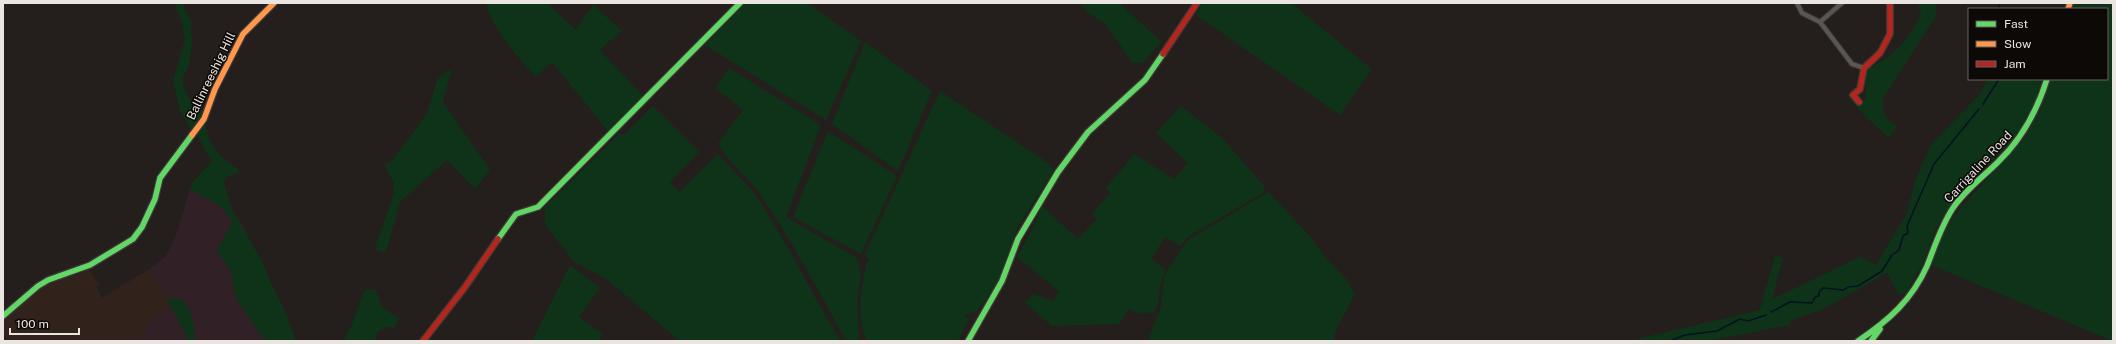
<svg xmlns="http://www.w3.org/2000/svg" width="2116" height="344" font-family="'Public Sans',sans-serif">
  <rect width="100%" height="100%" fill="#241f1c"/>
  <path fill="#312126" d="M221,177L231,207L245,229L293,341H135L143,336L151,320L171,306L149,269L166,256L176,235L192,183Z"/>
  <path fill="#31231b" d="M88,268L99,285L96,287L102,298L149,269L171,306L151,320L143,336L135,341H8L3,334V321L34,293L61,278L80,274Z"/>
  <path fill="#0e3319" d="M174,3H182L191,21L192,42L189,65L183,77V84L192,105L202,109L201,118L191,129L180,111L173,81L185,39L182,22Z
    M486,3H547L576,30L584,17L594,5L622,31L612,41L610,40L600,50L644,97L608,131L552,62L536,77C520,60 490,25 486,3Z
    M745,3H807L861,41L826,120L705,45Z
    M1080,3H1119L1162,42L1143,63L1132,62L1105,23L1089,14Z
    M1203,3H1291L1372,69L1340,115L1196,15Z
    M1917,3H1936V16L1884,97C1881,113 1884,118 1897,126L1889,138L1867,118L1843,92L1858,106L1866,98V70C1892,57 1911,40 1921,12Z
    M2074,3H2113V341L1931,265L1943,235L1955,214L2025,138L2041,108L2051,79H2107V9H2071Z
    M865,42L932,91L898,171L832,124Z
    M729,68L821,125L786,217L857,258L861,274L857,301L859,341H846C819,291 792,241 760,194C747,176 728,163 718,143L743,110L715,88Z
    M452,69L443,102L490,170L475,189L447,160L400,202L386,252L377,251L376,245L394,193V183L384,164L391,162L428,112L437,79Z
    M1988,79H2041L2036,99L2016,136L1955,198L1937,226L1922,265L1905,294H1898L1887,273L1823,309L1790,321V325L1708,341H1628L1760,310L1775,255L1783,258L1772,299L1860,257L1876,265L1907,213L1915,181L1932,143L1980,94Z
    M940,91L1047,162L1054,170L1018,226L996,285L977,311L964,315L969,319L958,341H867C856,316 861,288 867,262L870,260L865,254Z
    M653,106L699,152L670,182L679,192L718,154C731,169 748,184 759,200C789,246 812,295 841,341H680L605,278L574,262L545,224V207L620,133L624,135Z
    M1181,106L1222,138L1264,186V192L1188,237L1180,246L1165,237L1152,258L1166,271C1156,287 1163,297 1154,312L1140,314L1129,309L1119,324L1052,326L1025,303L1033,294L1053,301L1059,291L1017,257L1032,230L1042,206L1078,239L1097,219L1092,214L1110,193L1106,188L1134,154L1174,179L1188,163L1156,133Z
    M205,124C212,154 218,153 240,171L226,178L224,182L231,207L264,265L269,279L286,313L296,341H265L236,298L231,272L217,251L232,223C227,205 205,198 190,190L192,183L212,161L196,134Z
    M828,131L897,176L861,254L793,217Z
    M1268,192L1309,235L1327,259L1346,279L1355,294L1337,328L1333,341H1148L1161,306L1164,279L1168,269L1188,240Z
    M570,265L600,288L579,317L602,334L600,341H532Z
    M365,289L376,290L381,306L399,319L394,328L387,327L378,331L375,341H343C354,325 357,307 365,289Z
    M169,298C173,299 178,298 181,300C194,307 194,329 194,341H189L167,299Z"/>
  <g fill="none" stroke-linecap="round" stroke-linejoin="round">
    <path stroke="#031421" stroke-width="1.5" d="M1999,9V3
      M1983,104L1999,79
      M1771,312L1790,302L1812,303L1815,297L1819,296V292L1823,288L1844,290L1848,287L1858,286L1882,271L1892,255L1899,250L1903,236L1908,233L1907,226L1934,164L1979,109
      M1670,341L1685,335L1717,331L1740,319L1748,321L1766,315"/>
    <g stroke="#3d3936" stroke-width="6">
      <path id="street" d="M1797,3L1802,13L1820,22L1852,64L1864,68
        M1820,22L1842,3"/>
    </g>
    <g stroke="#3d3936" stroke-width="8">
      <path id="fast" d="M498,239L516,214L538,207L740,3
        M3,316L38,286L48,280L90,265L133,239L142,227L155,199L160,178L192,135
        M968,341L1002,281L1018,239L1058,172L1088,132L1145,80L1163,54
        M1858,341C1888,321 1912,300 1927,266C1935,246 1941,226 1953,208C1965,190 1983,177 1998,162C2022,139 2037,111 2047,79
        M1871,341L1880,329"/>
    </g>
    <g stroke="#3d3936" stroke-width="8">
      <path id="slow" d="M2068,9L2070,3
        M192,135L204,119L215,89L243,34L274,3"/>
    </g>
    <g stroke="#3d3936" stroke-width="8">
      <path id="jam" d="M1163,54L1197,3
        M1859,102L1853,95L1860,89L1864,68L1880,53L1890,34V3
        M423,341L465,287L498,239"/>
    </g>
    <use href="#street" stroke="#5a5653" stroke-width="4"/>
    <use href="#fast" stroke="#63d668" stroke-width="5.5"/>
    <use href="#slow" stroke="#ff974d" stroke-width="5.5"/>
    <use href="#jam" stroke="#b3261e" stroke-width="5.5"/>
  </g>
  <g text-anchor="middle" stroke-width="3" stroke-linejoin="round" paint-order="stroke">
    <g font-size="12" fill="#ebe5e1" stroke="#0d0907">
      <text transform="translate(211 76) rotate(-64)" y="4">Ballinreeshig Hill</text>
      <text transform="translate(1978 167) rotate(-47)" y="4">Carrigaline Road</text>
    </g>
  </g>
  <rect width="2116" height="344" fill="none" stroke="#ebe5e1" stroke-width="8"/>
  <rect x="1968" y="8" width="140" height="72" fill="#0d0907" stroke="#66615e"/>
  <rect x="1976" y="21" width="20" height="6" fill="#63d668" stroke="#66615e"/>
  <text x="2004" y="28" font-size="12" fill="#ebe5e1">Fast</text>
  <rect x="1976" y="41" width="20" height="6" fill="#ff974d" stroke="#66615e"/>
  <text x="2004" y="48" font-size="12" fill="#ebe5e1">Slow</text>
  <rect x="1976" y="61" width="20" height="6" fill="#b3261e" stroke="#66615e"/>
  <text x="2004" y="68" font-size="12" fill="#ebe5e1">Jam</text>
  <path d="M10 328v6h69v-6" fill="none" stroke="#ebe5e1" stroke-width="2"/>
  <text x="16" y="328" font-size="12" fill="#ebe5e1" stroke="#0d0907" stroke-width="3" paint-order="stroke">100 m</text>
</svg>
